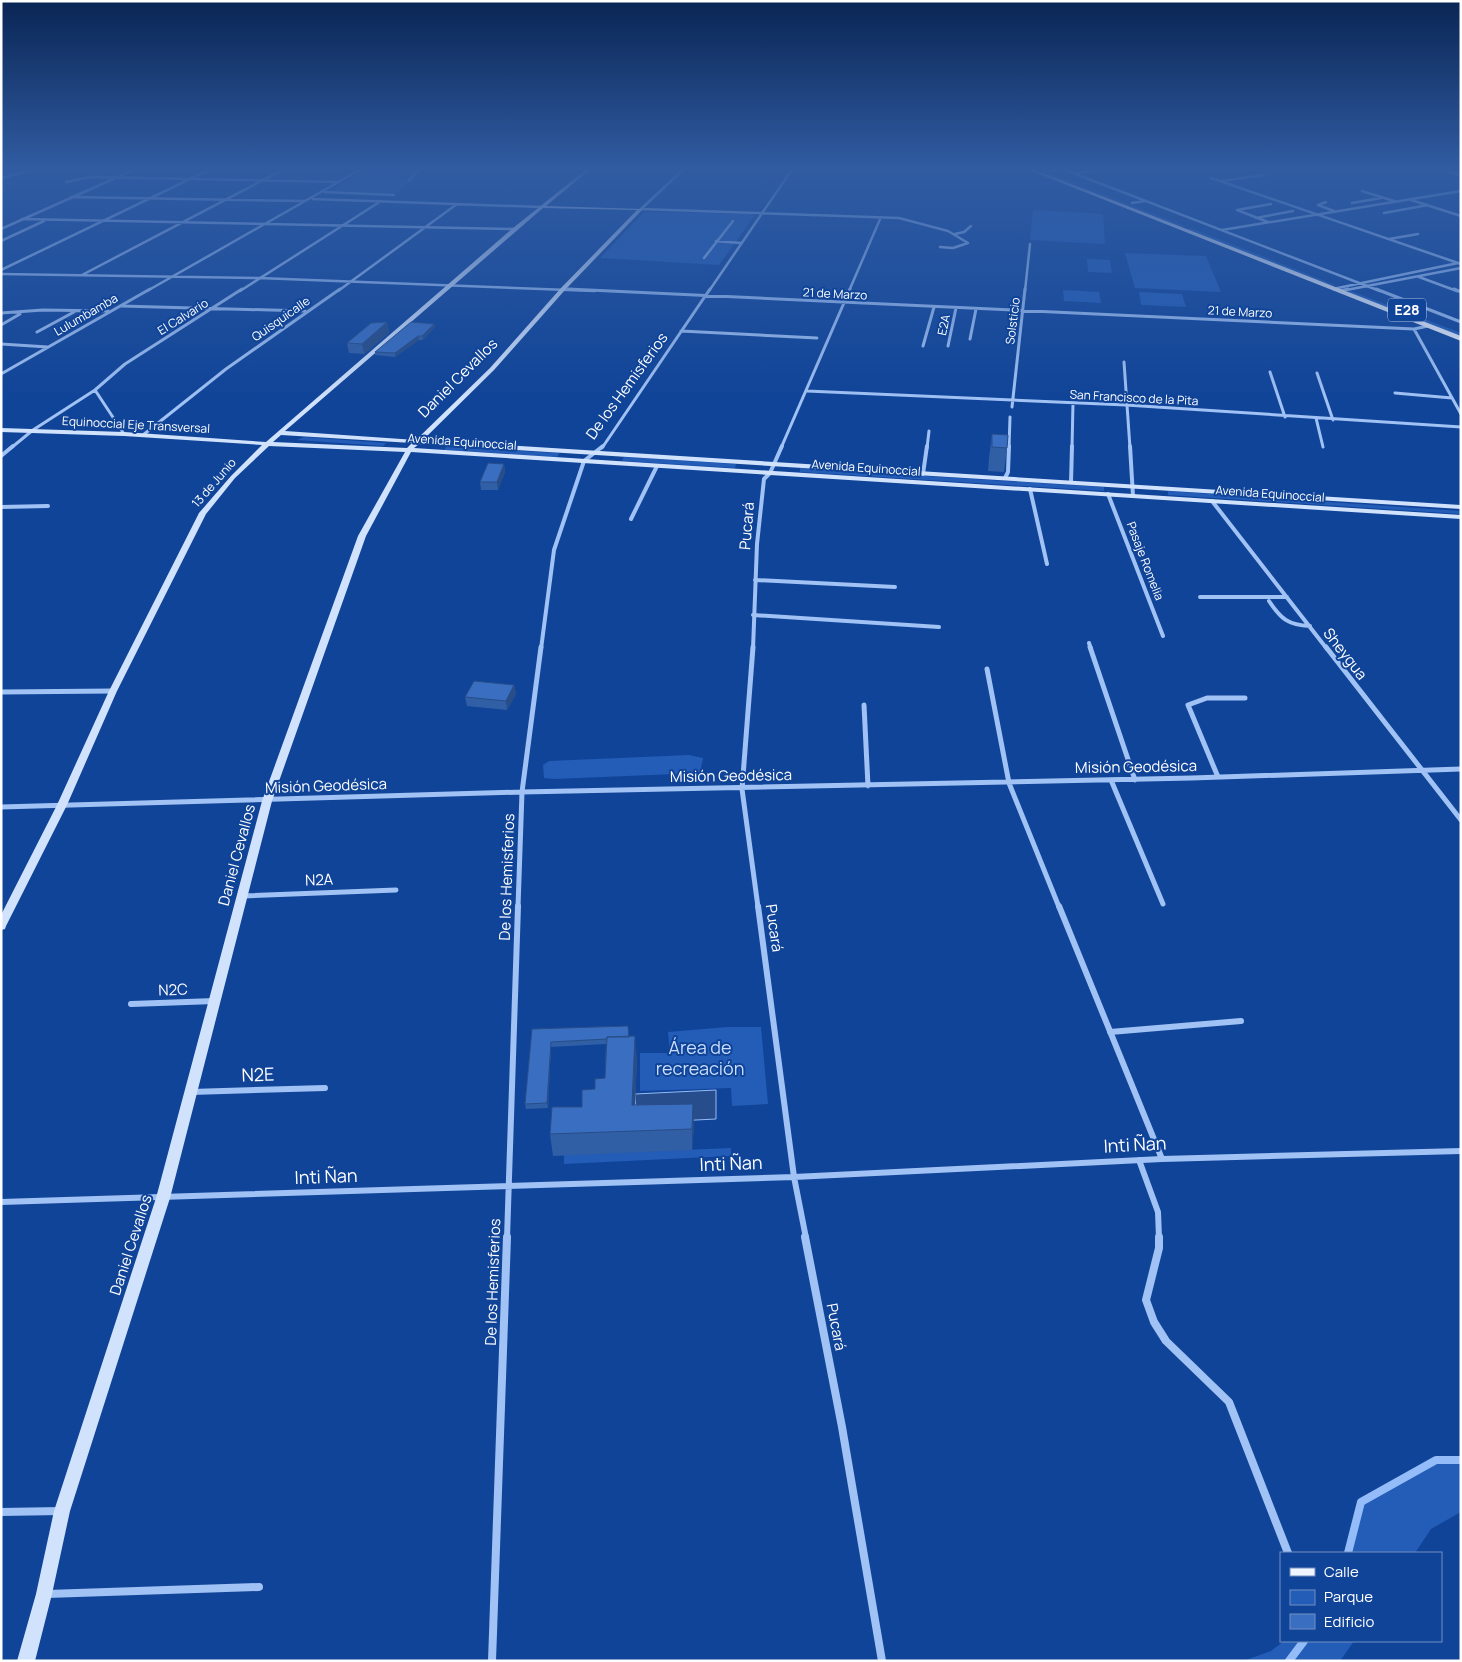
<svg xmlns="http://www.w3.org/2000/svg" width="1462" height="1662" font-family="Manrope,sans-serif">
  <rect width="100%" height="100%" fill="#104498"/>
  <path fill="#235db8" d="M368,168H413L399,180L410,181L396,193L331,191Z
    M1031,168H1037L1187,227H1181Z
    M1033,210L1103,214L1105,244L1030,240Z
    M648,212L750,214L755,215L719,265L600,258L643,213Z
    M1191,228L1340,287L1319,281L1185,229Z
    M1125,253L1206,256L1221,292L1135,288Z
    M1087,259L1110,260L1112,273L1088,272Z
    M1063,290L1099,292L1101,303L1064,301Z
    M1351,291L1461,333V337L1347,292Z
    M1139,292L1182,294L1186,307L1141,305Z
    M304,437L386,443L383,446L297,440Z
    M446,447L559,453L557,457L444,450Z
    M624,457L736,464L735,468L622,461Z
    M800,468L1104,487V491L800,472Z
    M1168,491L1461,511V514L1168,495Z
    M689,755L703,758L700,773L554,779L544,778L543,765L549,761Z
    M728,1027H761L768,1104L732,1106L731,1088L640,1091V1053H670L668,1032Z
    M731,1148V1156L564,1164V1155Z
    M1436,1460H1461V1512L1431,1529L1415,1553H1348L1361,1502Z
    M1284,1641H1354L1340,1661H1243L1271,1651Z"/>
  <path fill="#274d8c" stroke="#93bcf8" d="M716,1090V1119L636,1123L635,1094Z"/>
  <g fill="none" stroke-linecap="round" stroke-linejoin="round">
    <path stroke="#93bcf8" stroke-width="2.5" d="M1184,168H1244
      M1,178L40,168"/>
    <path stroke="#93bcf8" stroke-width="8" d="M1348,1553L1361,1502L1436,1460H1461
      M1289,1661L1304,1641"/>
    <path stroke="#a1c2f4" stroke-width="2.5" d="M1060,168L1380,291
      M1435,168L1461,175
      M109,170L114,168
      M1050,171L1063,169
      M1075,173L1111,168
      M1211,178L1461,264
      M409,180L421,168
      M1222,181L1264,175
      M66,182L90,177L339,182
      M1362,191L1394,201
      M324,192L394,195
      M71,197L305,201
      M313,199L542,207
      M1411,200L1461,216
      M1326,202L1318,205L1334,211
      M1132,203L1145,201
      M1352,203L1381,198
      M641,209L899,218L948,231L968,243L953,248L940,247
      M641,209L685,168
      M1384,213L1428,205
      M1256,218L1293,211
      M22,219L515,229
      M1268,222L1237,210L1271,204
      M1,229L138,168
      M1222,230L1461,191
      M955,234L964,232L971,226
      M1389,239L1418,234
      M1,241L44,221
      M716,241L741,243
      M704,258L733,221
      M1,270L213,168
      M1,274L259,278L595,291
      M82,275L286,168
      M1419,277L1457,291
      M1333,289L1458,263
      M147,291L363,168
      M240,291L381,201
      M338,291L457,204
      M709,291L793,168
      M849,291L881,217
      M1025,291L1030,244
      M1341,291L1461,268"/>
    <path stroke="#a1c2f4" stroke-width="3" d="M568,289L1414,329L1428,326
      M1376,289L1461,322
      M1454,289L1461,292
      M1340,291L1348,289
      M121,306L305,311
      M1,313L43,310L108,311
      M1,325L20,314
      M1414,329L1461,414
      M681,331L817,338
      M37,332L74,312
      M970,339L976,309
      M1,344L48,347
      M923,346L934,307
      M948,346L956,308
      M1124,362L1130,448
      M1270,372L1285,417
      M1317,373L1333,420
      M1,374L150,289
      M95,390L124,434
      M807,391L1126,405L1461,427
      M1395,393L1452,398
      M1012,407L1025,289
      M1316,418L1323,447
      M143,435L226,369L340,289
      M11,448L33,430L95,390L125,364L242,289
      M602,448L710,289
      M781,448L850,289
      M927,448L929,431
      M1009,448L1010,417
      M1072,448L1073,403"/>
    <path stroke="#a1c2f4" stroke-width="4" d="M1130,446L1133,496
      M1,456L13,446
      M923,474L927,446
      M1005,478L1008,472L1009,446
      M1071,482L1072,446
      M1030,489L1047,564
      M1108,494L1163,636
      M1212,501L1327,649
      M1,507L48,506
      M631,519L657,466
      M755,580L895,587
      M1200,597H1287
      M1269,601C1281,619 1288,625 1310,626
      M753,615L939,627
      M1089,643L1091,649
      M541,649L554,550L584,461L603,446
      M753,649L757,544L764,479L770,473L782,446"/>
    <path stroke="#a1c2f4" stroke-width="5" d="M753,647L742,789L758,907
      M1090,647L1135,780
      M1326,647L1461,820
      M987,669L1009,783L1059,907
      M1,692L113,691
      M864,705L868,786
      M1218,777L1188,705L1207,698H1245
      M1111,780L1163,904
      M1,807L522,792L1192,778L1461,769
      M243,896L396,890
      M518,907L522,792L541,647"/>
    <path stroke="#a1c2f4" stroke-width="6" d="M758,906L794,1177L806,1238
      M1059,906L1162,1159
      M131,1004L215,1001
      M1110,1032L1241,1021
      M191,1092L325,1088
      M1139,1160L1158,1212L1159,1238
      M1,1202L794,1177L1162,1159L1461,1151
      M507,1238L518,906"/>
    <path stroke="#a1c2f4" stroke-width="8" d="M805,1237L842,1427L882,1661
      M1159,1237V1248L1146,1300L1154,1322L1166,1341L1229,1402L1288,1553
      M1,1512L61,1511
      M47,1594L259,1587
      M492,1661L507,1237"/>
    <path fill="#d1e2fd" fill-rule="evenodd" d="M588,168H592L546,206L643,209L565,290L494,370L423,440L1461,505V509L419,444L414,448L1461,515V519L411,452L366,536L272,801L170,1198L70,1511L52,1594L35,1661H17L36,1594L54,1511L156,1198L262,801L358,536L405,452L269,446L235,478L206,514L117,691L67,805L6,926L5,929L1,930V915L57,805L109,691L199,513L231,476L262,445L124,436L1,432V428L124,432L266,442L513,228ZM543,208L637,210L561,288L490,368L416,440L285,431ZM281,435L412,443L407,448L273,442Z"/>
    <path fill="#eff4ff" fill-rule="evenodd" d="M1024,168H1030L1461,336V341Z"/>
  </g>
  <path fill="#315fa6" d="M387,322L389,333L364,354L349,353L347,343Z
    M434,324L435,327L423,340H419L395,357L375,355V352Z
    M992,434L1007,448L1004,472L988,471L989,458Z
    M504,464L505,472L498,490H481L480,482Z
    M514,685L516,694L507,710L467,706L465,697Z
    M532,1029L629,1037L637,1058L635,1105L694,1125L692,1150L553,1156L550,1134L582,1107L595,1089L605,1078L606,1044L551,1047L548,1108L526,1109L525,1104Z"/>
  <path fill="#284d87" d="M387,322L389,333L364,354L362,344Z
    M434,324L435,327L423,340L422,336Z
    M418,336L419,340L395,357V353Z
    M504,464L505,472L498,490L497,482Z
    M514,685L516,694L507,710L506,701Z
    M635,1036L637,1058L634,1127L632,1105Z
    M551,1042V1047L548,1108L547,1103Z
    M693,1104L694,1125L692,1150V1129Z"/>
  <path fill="#396ec1" stroke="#284d87" d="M387,322L362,344L347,343L371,323Z
    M411,322L434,324L422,336H418L395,353L375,352Z
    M992,434L1008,435L1007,448L992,447Z
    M488,463L504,464L497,482H480Z
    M474,681L514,685L506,701L465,697Z
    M628,1026L629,1037H607V1039L551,1042L547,1103L525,1104L532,1029Z
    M635,1036L632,1105L693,1104L692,1129L550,1134L552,1107H582V1090L595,1089V1079L605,1078L607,1037Z"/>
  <linearGradient id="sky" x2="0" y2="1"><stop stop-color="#092554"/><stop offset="0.42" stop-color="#315ca2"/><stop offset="1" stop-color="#315ca2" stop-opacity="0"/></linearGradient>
  <rect width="1462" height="401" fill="url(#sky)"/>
  <g text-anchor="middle" stroke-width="4" stroke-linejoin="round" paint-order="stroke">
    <g font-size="12" fill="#fff" stroke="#104498">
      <text transform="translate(835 294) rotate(3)" y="4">21 de Marzo</text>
      <text transform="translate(1240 312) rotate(3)" y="4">21 de Marzo</text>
      <text transform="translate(86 315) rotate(-30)" y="4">Lulumbamba</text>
      <text transform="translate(183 317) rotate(-32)" y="4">El Calvario</text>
      <text transform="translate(281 319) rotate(-35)" y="4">Quisquicalle</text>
      <text transform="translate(1013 321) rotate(-83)" y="4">Solsticio</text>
      <text transform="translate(944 325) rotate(-78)" y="4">E2A</text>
      <text transform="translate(1134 398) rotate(3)" y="4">San Francisco de la Pita</text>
      <text transform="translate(136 425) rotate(3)" y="4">Equinoccial Eje Transversal</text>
      <text transform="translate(462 442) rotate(4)" y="4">Avenida Equinoccial</text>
      <text transform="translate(866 468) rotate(4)" y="4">Avenida Equinoccial</text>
      <text transform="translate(214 483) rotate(-49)" y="4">13 de Junio</text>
      <text transform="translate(1270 494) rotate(4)" y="4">Avenida Equinoccial</text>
      <text transform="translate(1145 561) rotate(69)" y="4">Pasaje Romelia</text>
    </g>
    <rect fill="#104498" stroke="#b7c7e0" stroke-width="1" x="1388" y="298.5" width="38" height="23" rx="4"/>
    <g font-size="14" font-weight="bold" fill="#fff">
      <text x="1407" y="315">E28</text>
    </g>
    <g font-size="15" fill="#fff" stroke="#104498">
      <text transform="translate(458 378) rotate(-45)" y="5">Daniel Cevallos</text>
      <text transform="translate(627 386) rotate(-54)" y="5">De los Hemisferios</text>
      <text transform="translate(747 526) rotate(-85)" y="5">Pucará</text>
      <text transform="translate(1345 654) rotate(52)" y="5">Sheygua</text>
      <text transform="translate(1136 767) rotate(-1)" y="5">Misión Geodésica</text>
      <text transform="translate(731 776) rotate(-1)" y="5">Misión Geodésica</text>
      <text transform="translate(326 786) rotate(-2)" y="5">Misión Geodésica</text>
      <text transform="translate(237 855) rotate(-75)" y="5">Daniel Cevallos</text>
      <text transform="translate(507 877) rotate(-88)" y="5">De los Hemisferios</text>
      <text transform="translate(319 880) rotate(-2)" y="5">N2A</text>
      <text transform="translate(774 928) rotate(82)" y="5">Pucará</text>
      <text transform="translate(173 990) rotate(-2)" y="5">N2C</text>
      <text transform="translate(131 1245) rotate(-72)" y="5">Daniel Cevallos</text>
      <text transform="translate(493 1282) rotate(-88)" y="5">De los Hemisferios</text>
      <text transform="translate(836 1327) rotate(79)" y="5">Pucará</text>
    </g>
    <g font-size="18" fill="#cadefe" stroke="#104498">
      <text x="700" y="1054">Área de<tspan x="700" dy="21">recreación</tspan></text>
    </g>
    <g font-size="18" fill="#fff" stroke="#104498">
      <text transform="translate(258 1075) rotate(-2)" y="6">N2E</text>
      <text transform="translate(1135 1145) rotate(-3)" y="6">Inti Ñan</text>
      <text transform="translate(731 1164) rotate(-2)" y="6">Inti Ñan</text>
      <text transform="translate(326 1177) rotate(-2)" y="6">Inti Ñan</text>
    </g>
  </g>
  <rect width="1462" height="1662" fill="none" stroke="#ffffff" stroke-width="5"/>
  <rect x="1280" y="1552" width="162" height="90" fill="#104498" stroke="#708fc1"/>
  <rect x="1290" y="1568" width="25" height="8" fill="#eff4ff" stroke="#708fc1"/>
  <text x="1324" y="1577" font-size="15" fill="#ffffff">Calle</text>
  <rect x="1290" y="1590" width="25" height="15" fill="#235db8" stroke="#708fc1"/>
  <text x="1324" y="1602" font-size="15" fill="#ffffff">Parque</text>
  <rect x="1290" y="1614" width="25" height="15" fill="#396ec1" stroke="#708fc1"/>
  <text x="1324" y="1627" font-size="15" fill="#ffffff">Edificio</text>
</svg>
